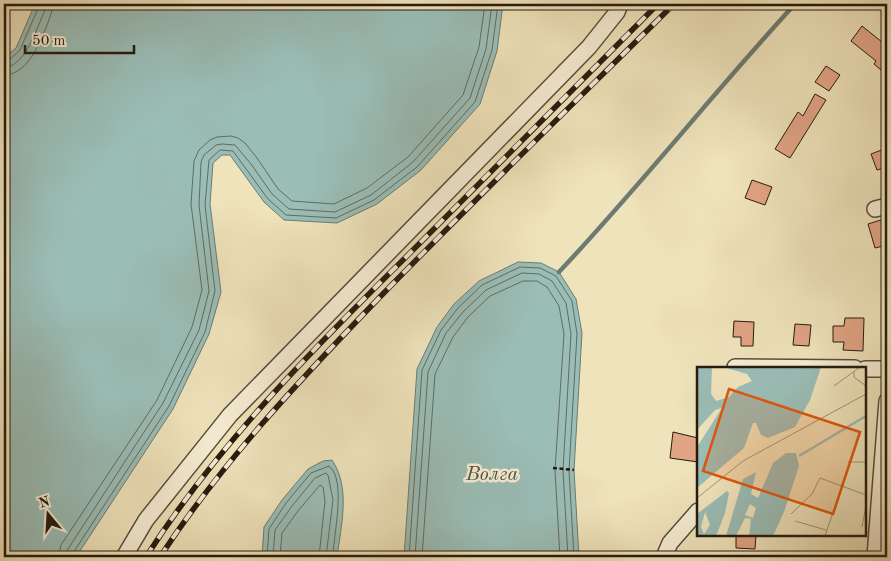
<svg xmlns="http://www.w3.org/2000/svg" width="891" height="561" font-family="'Old Standard TT',serif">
  <rect width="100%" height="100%" fill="#efe3bb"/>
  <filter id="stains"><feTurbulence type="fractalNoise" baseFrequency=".004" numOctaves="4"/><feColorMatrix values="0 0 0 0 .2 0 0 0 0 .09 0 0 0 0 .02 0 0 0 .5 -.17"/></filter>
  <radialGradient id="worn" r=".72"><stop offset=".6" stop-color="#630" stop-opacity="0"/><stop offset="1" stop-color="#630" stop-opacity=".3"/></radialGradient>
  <path fill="#9abdb6" stroke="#6c7c73" d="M35,4H503L497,51L480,104L421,170L377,204L337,223L284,220L264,202L230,155H222L213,163L210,204L221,292L209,334L173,409L76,557H4V58L16,48Z
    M518,262L541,263L559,272L576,299L582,333L574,470L579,557H404L417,369L437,327L454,304L479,281Z
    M332,460C351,488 341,526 337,557H262L264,527L282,500L308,469L323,461Z"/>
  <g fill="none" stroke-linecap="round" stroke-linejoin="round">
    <path stroke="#606c62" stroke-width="1" d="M4,61H8L20,50L40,4
      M4,68C26,66 37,27 45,10L46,4
      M4,75C14,75 24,68 30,59C37,51 53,14 53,4
      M58,557L61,545L157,400L192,327L202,290L191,204L194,161L199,150L210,140L217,137L231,136L238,138L245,143L257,158L278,189L292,201L334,204L367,188L408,157L463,95L479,47L485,4
      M66,557L68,549L163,403L199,330L209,291L199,205L201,162L204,155L216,145L222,144L235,145L251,164L272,194L289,209L335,212L371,195L413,162L470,98L486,49L492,4
      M72,557L73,553L169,406L205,332L215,291L205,205L209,160L220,150L233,151L268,199L286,215L336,218L374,200L417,167L475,102L492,50L498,4
      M267,557L269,529L286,503L311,473L329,466C347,480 333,536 333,557
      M273,557L275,530L292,506L315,478L326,473L328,475L333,500L326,557
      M280,557L282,533L298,511L320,485L323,487L325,501L319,557
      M409,557L422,370L441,330L458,308L482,285L520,267L540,268L556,276L572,301L577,334L569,470L574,557
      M415,557L428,372L446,333L463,312L486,290L522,273L539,274L552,281L566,303L571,334L563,470L568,557
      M422,557L435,374L453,337L468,317L490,296L523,281H537L547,287L559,306L564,334L555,470L560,557"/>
    <path stroke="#6c7c73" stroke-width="4.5" d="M559,272C641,185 714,92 795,4"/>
  </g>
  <path fill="#e1a485" stroke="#261a0f" d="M862,26L887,46V75L874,64L876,61L851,41Z
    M826,66L840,75L829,91L815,82Z
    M815,94L826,100L790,158L775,149L798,112L803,116Z
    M884,149L887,158V167L877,170L871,154Z
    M752,180L772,187L765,205L745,198Z
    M887,218V245L875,248L868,224Z
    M845,318H864L863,351L843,350L844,342H833V326H844Z
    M734,321L754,322L753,346H741V337H733Z
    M795,324L811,325L809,346L793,345Z
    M673,432L698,438V462L670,458Z
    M736,535H756L755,549L736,548Z"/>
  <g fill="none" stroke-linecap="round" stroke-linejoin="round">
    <g stroke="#584c3a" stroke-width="18">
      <path id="street" d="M875,209L887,206
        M735,368V367L855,368
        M865,369H887
        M124,557L146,520L230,415L589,47L617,12L620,4
        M664,557L670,543L698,511
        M875,557L887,401"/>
    </g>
    <path stroke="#261a0f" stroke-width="2.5" stroke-dasharray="4 2.5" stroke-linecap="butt" d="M553,468L574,470"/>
    <use href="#street" stroke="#f5edd3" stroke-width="15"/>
    <g stroke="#261a0f" stroke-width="5.5">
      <path id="rail" d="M146,557C218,444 314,348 409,254C492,170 575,87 658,4
        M160,557C222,462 300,380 378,299C475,199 575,102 674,4"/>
    </g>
    <use href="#rail" stroke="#f5edd3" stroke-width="4" stroke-dasharray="11" stroke-linecap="butt"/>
  </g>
  <g text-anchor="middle" stroke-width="5" stroke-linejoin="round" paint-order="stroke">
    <g font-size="20" font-style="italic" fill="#4f5349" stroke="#f5edd3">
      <text x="492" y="480">Волга</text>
    </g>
  </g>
  <g transform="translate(697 367)">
    <rect width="169" height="169" fill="#efe3bb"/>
    <path d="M0,0H15L14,27L19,34L32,30L41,20L55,14L50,7L26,0H124L113,33L98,60L71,71L64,68L59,56H56L47,81L0,121V80L25,41L18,43L0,63ZM89,86H99L102,99L87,145L76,169H52L54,152L48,151L39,169H29L46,112L59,105L54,127L61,131L76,96ZM53,137L59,141L56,151L48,148ZM30,124L32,126L28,146L19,169H0V147ZM8,145L13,158L7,167L4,160Z" fill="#9abdb6" fill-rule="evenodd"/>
    <path fill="none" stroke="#9abdb6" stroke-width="2.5" d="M102,89L169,49"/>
    <path fill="none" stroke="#9f9376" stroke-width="1" d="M157,5V10L169,19M137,19L163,0M151,95H169M0,131L46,94L169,27M94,147L115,127L123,111L169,128M98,154L129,163M165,160L169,139M128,169L145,119"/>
    <path fill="#de560c" fill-opacity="0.15" stroke="#de560c" stroke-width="2.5" d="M32,22L163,65L136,147L6,104Z"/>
    <rect width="169" height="169" fill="none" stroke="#261a0f" stroke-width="2.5"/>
  </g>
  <rect width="891" height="561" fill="none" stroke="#efe3bb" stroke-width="20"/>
  <rect x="5" y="5" width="881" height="551" fill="none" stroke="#261a0f" stroke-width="2.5"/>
  <rect x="10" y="10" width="871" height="541" fill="none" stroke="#261a0f"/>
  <g transform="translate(48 514) rotate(342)" stroke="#f5edd3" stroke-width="4" paint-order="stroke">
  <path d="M0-4L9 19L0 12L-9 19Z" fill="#261a0f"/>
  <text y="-8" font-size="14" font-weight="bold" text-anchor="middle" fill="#261a0f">N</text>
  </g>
  <path d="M25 45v8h109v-8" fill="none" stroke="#261a0f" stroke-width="2.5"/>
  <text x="32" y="45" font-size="15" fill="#261a0f" stroke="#f5edd3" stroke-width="4" paint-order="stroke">50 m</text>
  <rect width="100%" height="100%" filter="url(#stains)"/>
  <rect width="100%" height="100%" fill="url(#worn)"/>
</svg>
